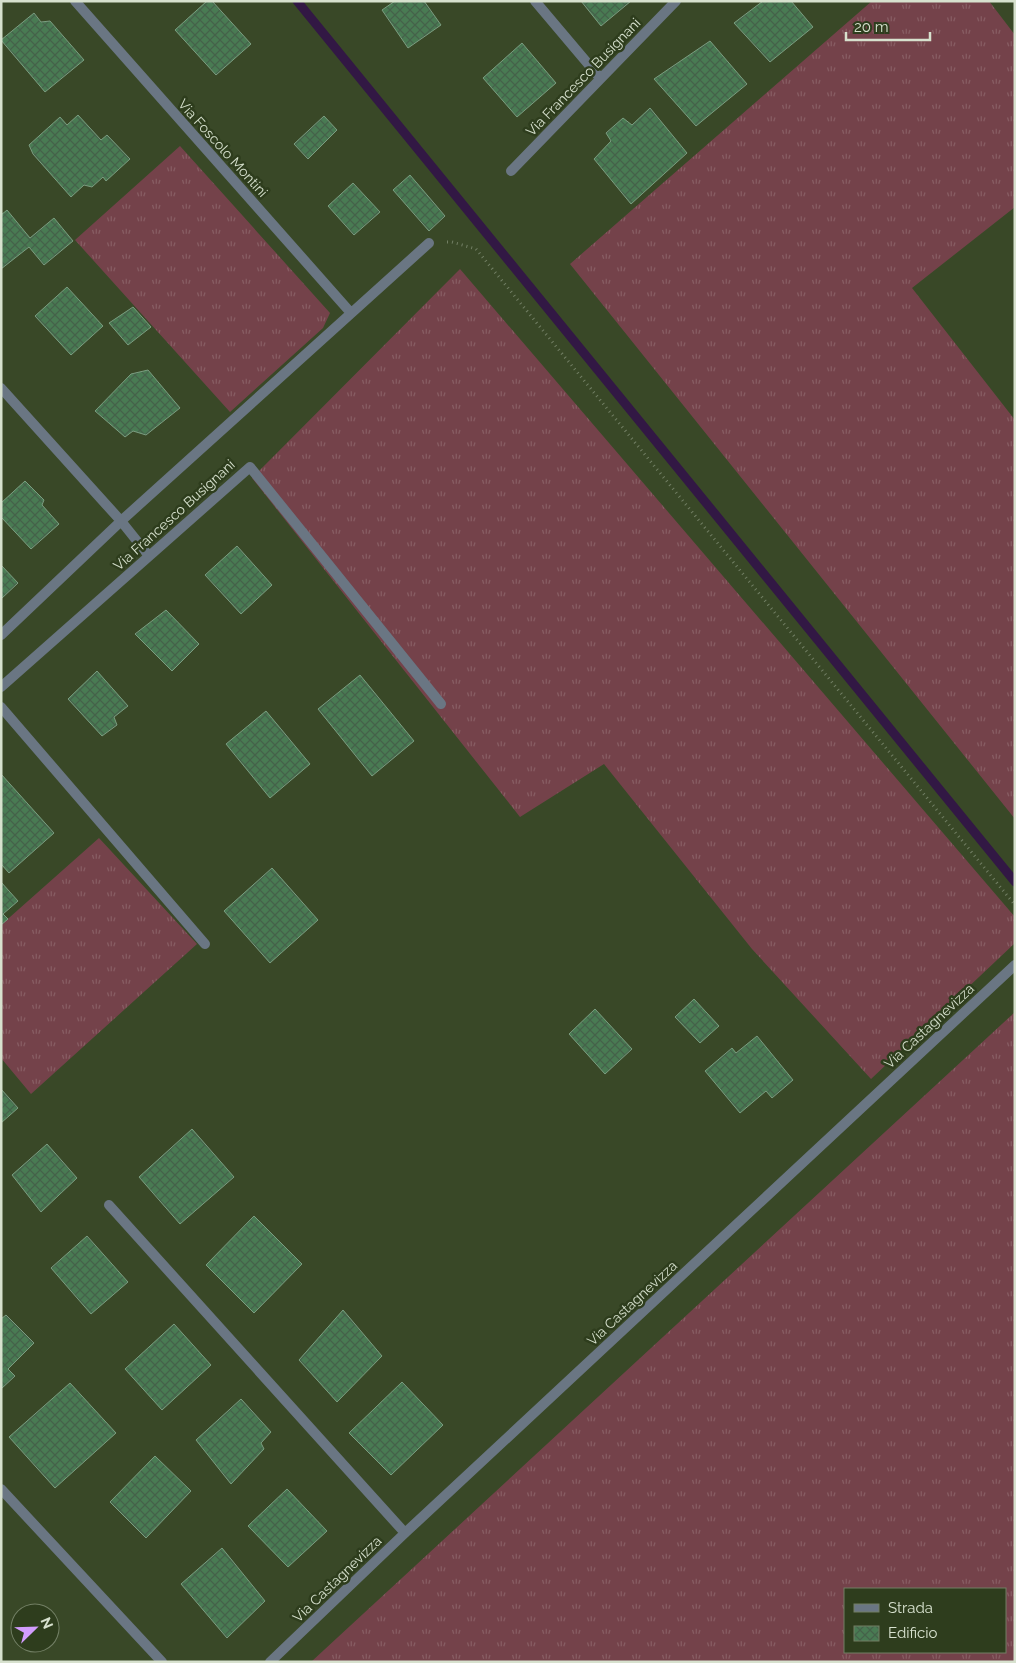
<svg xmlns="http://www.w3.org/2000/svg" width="1016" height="1663" font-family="Raleway,sans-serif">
  <defs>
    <pattern id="grass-tufts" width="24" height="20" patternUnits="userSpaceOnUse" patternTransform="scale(1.25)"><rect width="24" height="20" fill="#74424a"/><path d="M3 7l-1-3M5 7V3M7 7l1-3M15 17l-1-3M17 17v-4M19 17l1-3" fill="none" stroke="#875d63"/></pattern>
    <pattern id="building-cross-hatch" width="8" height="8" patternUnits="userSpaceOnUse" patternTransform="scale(1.25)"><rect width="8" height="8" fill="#497b53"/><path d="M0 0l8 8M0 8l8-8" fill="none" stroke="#45624a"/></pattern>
  </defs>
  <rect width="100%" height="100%" fill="#394827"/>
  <path fill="url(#grass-tufts)" fill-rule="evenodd" d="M872,1H989L1015,35V207L912,288L1015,420V819L570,264Z
    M180,146L330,313L323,328L230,412L75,240Z
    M460,269L1015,917V943L871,1079L752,949L604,764L520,817L252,478Z
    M99,838L197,944L31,1094L1,1058V925Z
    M1015,1012V1662H311ZM1005,1589V1652H845V1589Z"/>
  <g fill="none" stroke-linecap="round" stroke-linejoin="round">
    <path stroke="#321844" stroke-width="9" d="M297,1L1015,882"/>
  </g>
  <path fill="url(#building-cross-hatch)" stroke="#7b9c80" d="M207,1H212L251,44L216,75L175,30Z
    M395,1H424L441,25L408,48L382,10Z
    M581,1H631L601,26Z
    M763,1H791L813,27L770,62L734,23Z
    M34,13L41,22L50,21L84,60L45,92L1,40Z
    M710,41L747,84L696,126L654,79Z
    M522,43L556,83L517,117L483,78Z
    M650,108L687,153L631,204L594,159L611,141L606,133L623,118L632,125Z
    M78,115L101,140L107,135L130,159L106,181L103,177L92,187L84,185L71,197L33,154L29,145L60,117L67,125Z
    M324,116L337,130L308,159L294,144Z
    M410,175L445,216L429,231L393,190Z
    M353,183L380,212L354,235L328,206Z
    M7,210L30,238L54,218L73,241L44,265L29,247L1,269V215Z
    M67,287L103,326L71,355L35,316Z
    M133,307L151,327L128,345L109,323Z
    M148,370L180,408L146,435L133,431L125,437L95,411L131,374Z
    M25,481L44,500L42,505L59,524L31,549L1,517V503Z
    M237,546L272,585L241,614L205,575Z
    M1,565L18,583L1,599Z
    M166,610L199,644L172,671L135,634Z
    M97,671L128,706L114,717L117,725L102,736L68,699Z
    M360,675L414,741L372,776L318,709Z
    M266,711L310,764L270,798L226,744Z
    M1,774L54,833L9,873L1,864Z
    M272,868L318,920L270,963L224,911Z
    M1,882L18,901L3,914L8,919L1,925Z
    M694,999L719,1026L700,1043L675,1017Z
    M595,1009L632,1049L605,1074L569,1034Z
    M757,1036L793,1080L772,1098L766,1091L740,1113L705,1071L732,1048L736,1053Z
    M1,1089L18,1108L1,1123Z
    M192,1129L234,1177L180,1224L139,1177Z
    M47,1144L77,1178L41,1212L12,1175Z
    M254,1216L302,1264L254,1313L206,1265Z
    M87,1236L128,1282L91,1314L51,1268Z
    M343,1310L382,1356L337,1402L299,1360Z
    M6,1315L34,1343L8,1369L15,1376L1,1389V1319Z
    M174,1324L211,1365L162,1410L125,1369Z
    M402,1382L443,1425L391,1475L349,1433Z
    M70,1383L116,1433L55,1488L9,1437Z
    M241,1399L271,1432L261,1443L264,1449L231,1484L196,1440Z
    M155,1456L191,1491L146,1538L110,1502Z
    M287,1489L327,1531L288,1567L248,1526Z
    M222,1548L265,1601L227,1638L181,1584Z"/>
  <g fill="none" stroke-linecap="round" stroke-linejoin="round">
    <path stroke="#727f64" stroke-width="3" stroke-dasharray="1 4" stroke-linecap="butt" d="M447,242H452L476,249L1015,905"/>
    <path stroke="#6a7683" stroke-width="10" d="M75,1L351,313
      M535,1L600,78
      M511,171L676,1
      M1,388L121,521L149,556
      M1,635L121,521L429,243
      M1,687L250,467L441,704
      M1,707L205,944
      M109,1205L405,1533
      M1,1489L162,1662
      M270,1662L405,1533L1015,965"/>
  </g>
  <g text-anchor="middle" stroke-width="5" stroke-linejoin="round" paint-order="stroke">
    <g font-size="14" fill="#d7e1ce" stroke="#2e3d1d">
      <text transform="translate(583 77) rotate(-46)" y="5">Via Francesco Busignani</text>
      <text transform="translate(223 148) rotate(48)" y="5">Via Foscolo Montini</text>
      <text transform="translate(174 515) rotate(-42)" y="5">Via Francesco Busignani</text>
      <text transform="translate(929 1026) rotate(-43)" y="5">Via Castagnevizza</text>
      <text transform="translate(632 1303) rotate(-43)" y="5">Via Castagnevizza</text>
      <text transform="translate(337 1579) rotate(-44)" y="5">Via Castagnevizza</text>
    </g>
  </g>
  <rect width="1016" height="1663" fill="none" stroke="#d7e1ce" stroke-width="5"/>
  <rect x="844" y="1588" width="162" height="65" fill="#2e3d1d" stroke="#727f64"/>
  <rect x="854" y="1604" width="25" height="8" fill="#6a7683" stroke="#727f64"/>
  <text x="888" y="1613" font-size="15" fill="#d7e1ce">Strada</text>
  <rect x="854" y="1626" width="25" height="15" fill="url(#building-cross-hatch)" stroke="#727f64"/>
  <text x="888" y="1638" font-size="15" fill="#d7e1ce">Edificio</text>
  <g transform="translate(35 1628) rotate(67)"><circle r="24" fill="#2e3d1d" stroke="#727f64"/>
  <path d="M0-4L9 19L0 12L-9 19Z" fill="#d29cfd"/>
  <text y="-8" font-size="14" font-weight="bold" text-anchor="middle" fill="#d7e1ce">N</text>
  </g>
  <path d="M846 32v8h84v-8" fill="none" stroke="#d7e1ce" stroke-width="2.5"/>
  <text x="854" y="32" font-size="15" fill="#d7e1ce" stroke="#2e3d1d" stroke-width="4" paint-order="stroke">20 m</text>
</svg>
